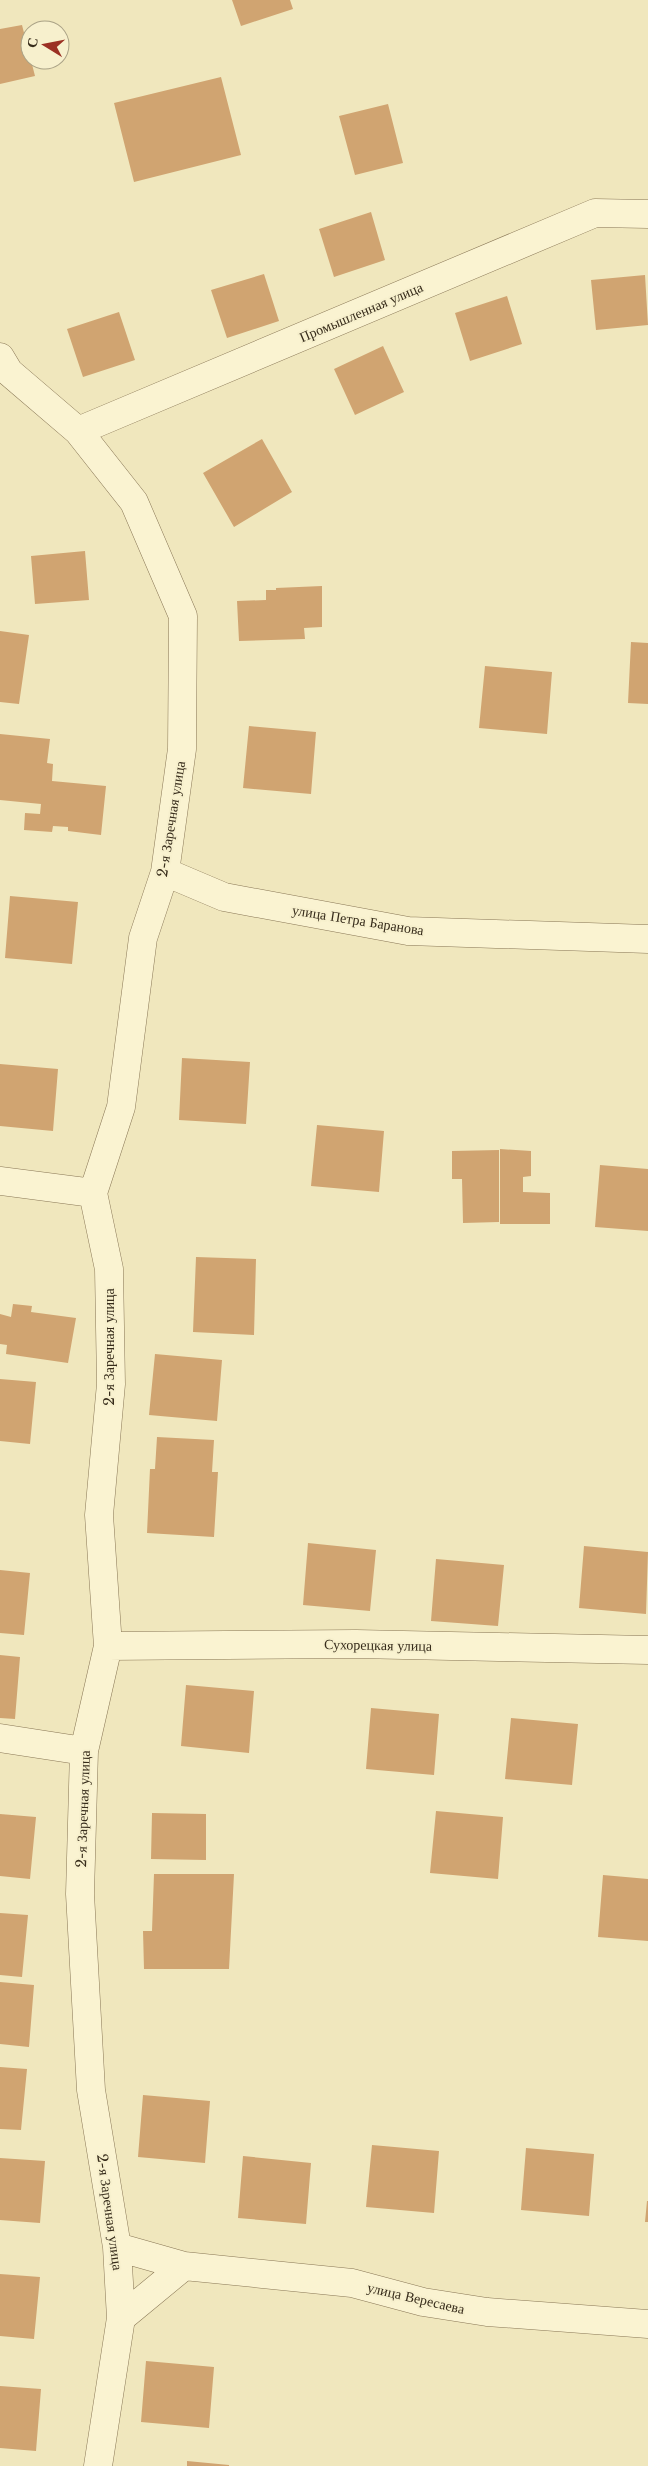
<svg xmlns="http://www.w3.org/2000/svg" width="648" height="2466" font-family="'Libre Baskerville',serif">
  <rect width="100%" height="100%" fill="#f0e7bd"/>
  <path fill="#d0a471" d="M232,0H290L293,9L241,26Z
    M22,25L35,76L0,84V29Z
    M221,77L241,155L134,182L114,103Z
    M388,104L403,163L355,175L339,116Z
    M371,212L385,260L334,277L319,229Z
    M264,274L279,321L227,338L211,290Z
    M645,275L648,325L596,330L591,280Z
    M507,296L522,344L470,361L455,313Z
    M119,312L135,360L83,377L67,329Z
    M383,346L404,392L355,415L334,369Z
    M262,439L292,492L234,527L203,473Z
    M85,551L89,600L35,604L31,556Z
    M322,586V627L304,628L305,639L239,641L237,601L266,600V590H276V588Z
    M0,631L29,635L19,704L0,702Z
    M631,642L648,643V704L628,703Z
    M485,666L552,672L547,734L479,728Z
    M249,726L316,732L311,794L243,788Z
    M0,734L50,739L47,763L53,764L52,781L106,786L101,835L68,831V827L53,826L52,832L24,830L25,813L40,814L41,804L0,800Z
    M10,896L78,902L72,964L5,958Z
    M182,1058L250,1062L246,1124L179,1120Z
    M0,1064L58,1069L53,1131L0,1126Z
    M317,1125L384,1131L379,1192L311,1186Z
    M500,1149L531,1151V1176L523,1177V1192L550,1193V1224H500Z
    M499,1150V1222L463,1223L462,1179H452V1151Z
    M600,1165L648,1169V1231L595,1227Z
    M196,1257L256,1259L254,1335L193,1332Z
    M13,1304L32,1306L31,1312L76,1318L68,1363L6,1354L7,1345L0,1344V1314L11,1317Z
    M155,1354L222,1360L217,1421L149,1415Z
    M0,1379L36,1382L30,1444L0,1441Z
    M157,1437L214,1440L212,1472H218L214,1537L147,1533L150,1469H155Z
    M308,1543L376,1550L370,1611L303,1605Z
    M584,1546L648,1552L646,1614L579,1608Z
    M436,1559L504,1565L498,1626L431,1621Z
    M0,1570L30,1573L24,1635L0,1633Z
    M0,1655L20,1657L15,1719L0,1718Z
    M186,1685L254,1691L249,1753L181,1746Z
    M371,1708L439,1714L434,1775L366,1769Z
    M511,1718L578,1724L572,1785L505,1779Z
    M436,1811L503,1817L498,1879L430,1873Z
    M152,1813L206,1814V1860L151,1859Z
    M0,1814L36,1817L30,1879L0,1876Z
    M154,1874H234L229,1969H144L143,1931H152Z
    M603,1875L648,1879V1941L598,1937Z
    M0,1913L28,1915L22,1977L0,1975Z
    M0,1982L34,1985L29,2047L0,2044Z
    M0,2067L27,2069L21,2130L0,2129Z
    M143,2095L210,2101L205,2163L138,2157Z
    M372,2145L439,2151L434,2213L366,2207Z
    M526,2148L594,2154L589,2216L521,2210Z
    M243,2156L311,2163L306,2224L238,2218Z
    M0,2158L45,2161L40,2223L0,2220Z
    M647,2201H648V2222H645Z
    M0,2274L40,2277L34,2339L0,2336Z
    M146,2361L214,2367L209,2428L141,2422Z
    M0,2386L41,2389L36,2451L0,2448Z
    M187,2461L229,2465V2466H187Z"/>
  <g fill="none" stroke-linecap="round" stroke-linejoin="round">
    <g stroke="#897756" stroke-width="29">
      <path id="minor" d="M0,357L9,372L78,431L134,502L183,616L182,749L165,872L143,938L121,1107L93,1193L109,1269L111,1384L99,1515L108,1646L84,1751L80,1894L91,2090L117,2247L121,2318L98,2466
        M78,431L595,213L648,214
        M165,872L224,897L408,931L648,939
        M0,1181L93,1193
        M108,1646L356,1644L648,1650
        M0,1738L84,1751
        M117,2247L184,2266L352,2283L423,2302L487,2312L648,2324
        M121,2318L184,2266"/>
    </g>
    <use href="#minor" stroke="#faf3d1" stroke-width="28"/>
  </g>
  <g text-anchor="middle" stroke-width="4" stroke-linejoin="round" paint-order="stroke">
    <g font-size="14" fill="#372c1b" stroke="#f7f0cd">
      <text transform="translate(361 312) rotate(-23)" y="5">Промышленная улица</text>
      <text transform="translate(171 819) rotate(-81)" y="5">2-я Заречная улица</text>
      <text transform="translate(358 920) rotate(9)" y="5">улица Петра Баранова</text>
      <text transform="translate(109 1347) rotate(-90)" y="5">2-я Заречная улица</text>
      <text transform="translate(378 1645) rotate(1)" y="5">Сухорецкая улица</text>
      <text transform="translate(83 1809) rotate(-88)" y="5">2-я Заречная улица</text>
      <text transform="translate(110 2212) rotate(82)" y="5">2-я Заречная улица</text>
      <text transform="translate(416 2298) rotate(13)" y="5">улица Вересаева</text>
    </g>
  </g>
  <g transform="translate(45 45) rotate(280)"><circle r="24" fill="#f7f0cd" stroke="#aaa286"/>
  <path d="M0-4L9 19L0 12L-9 19Z" fill="#9b3023"/>
  <text y="-8" font-size="14" font-weight="bold" text-anchor="middle" fill="#372c1b">С</text>
  </g>
</svg>
